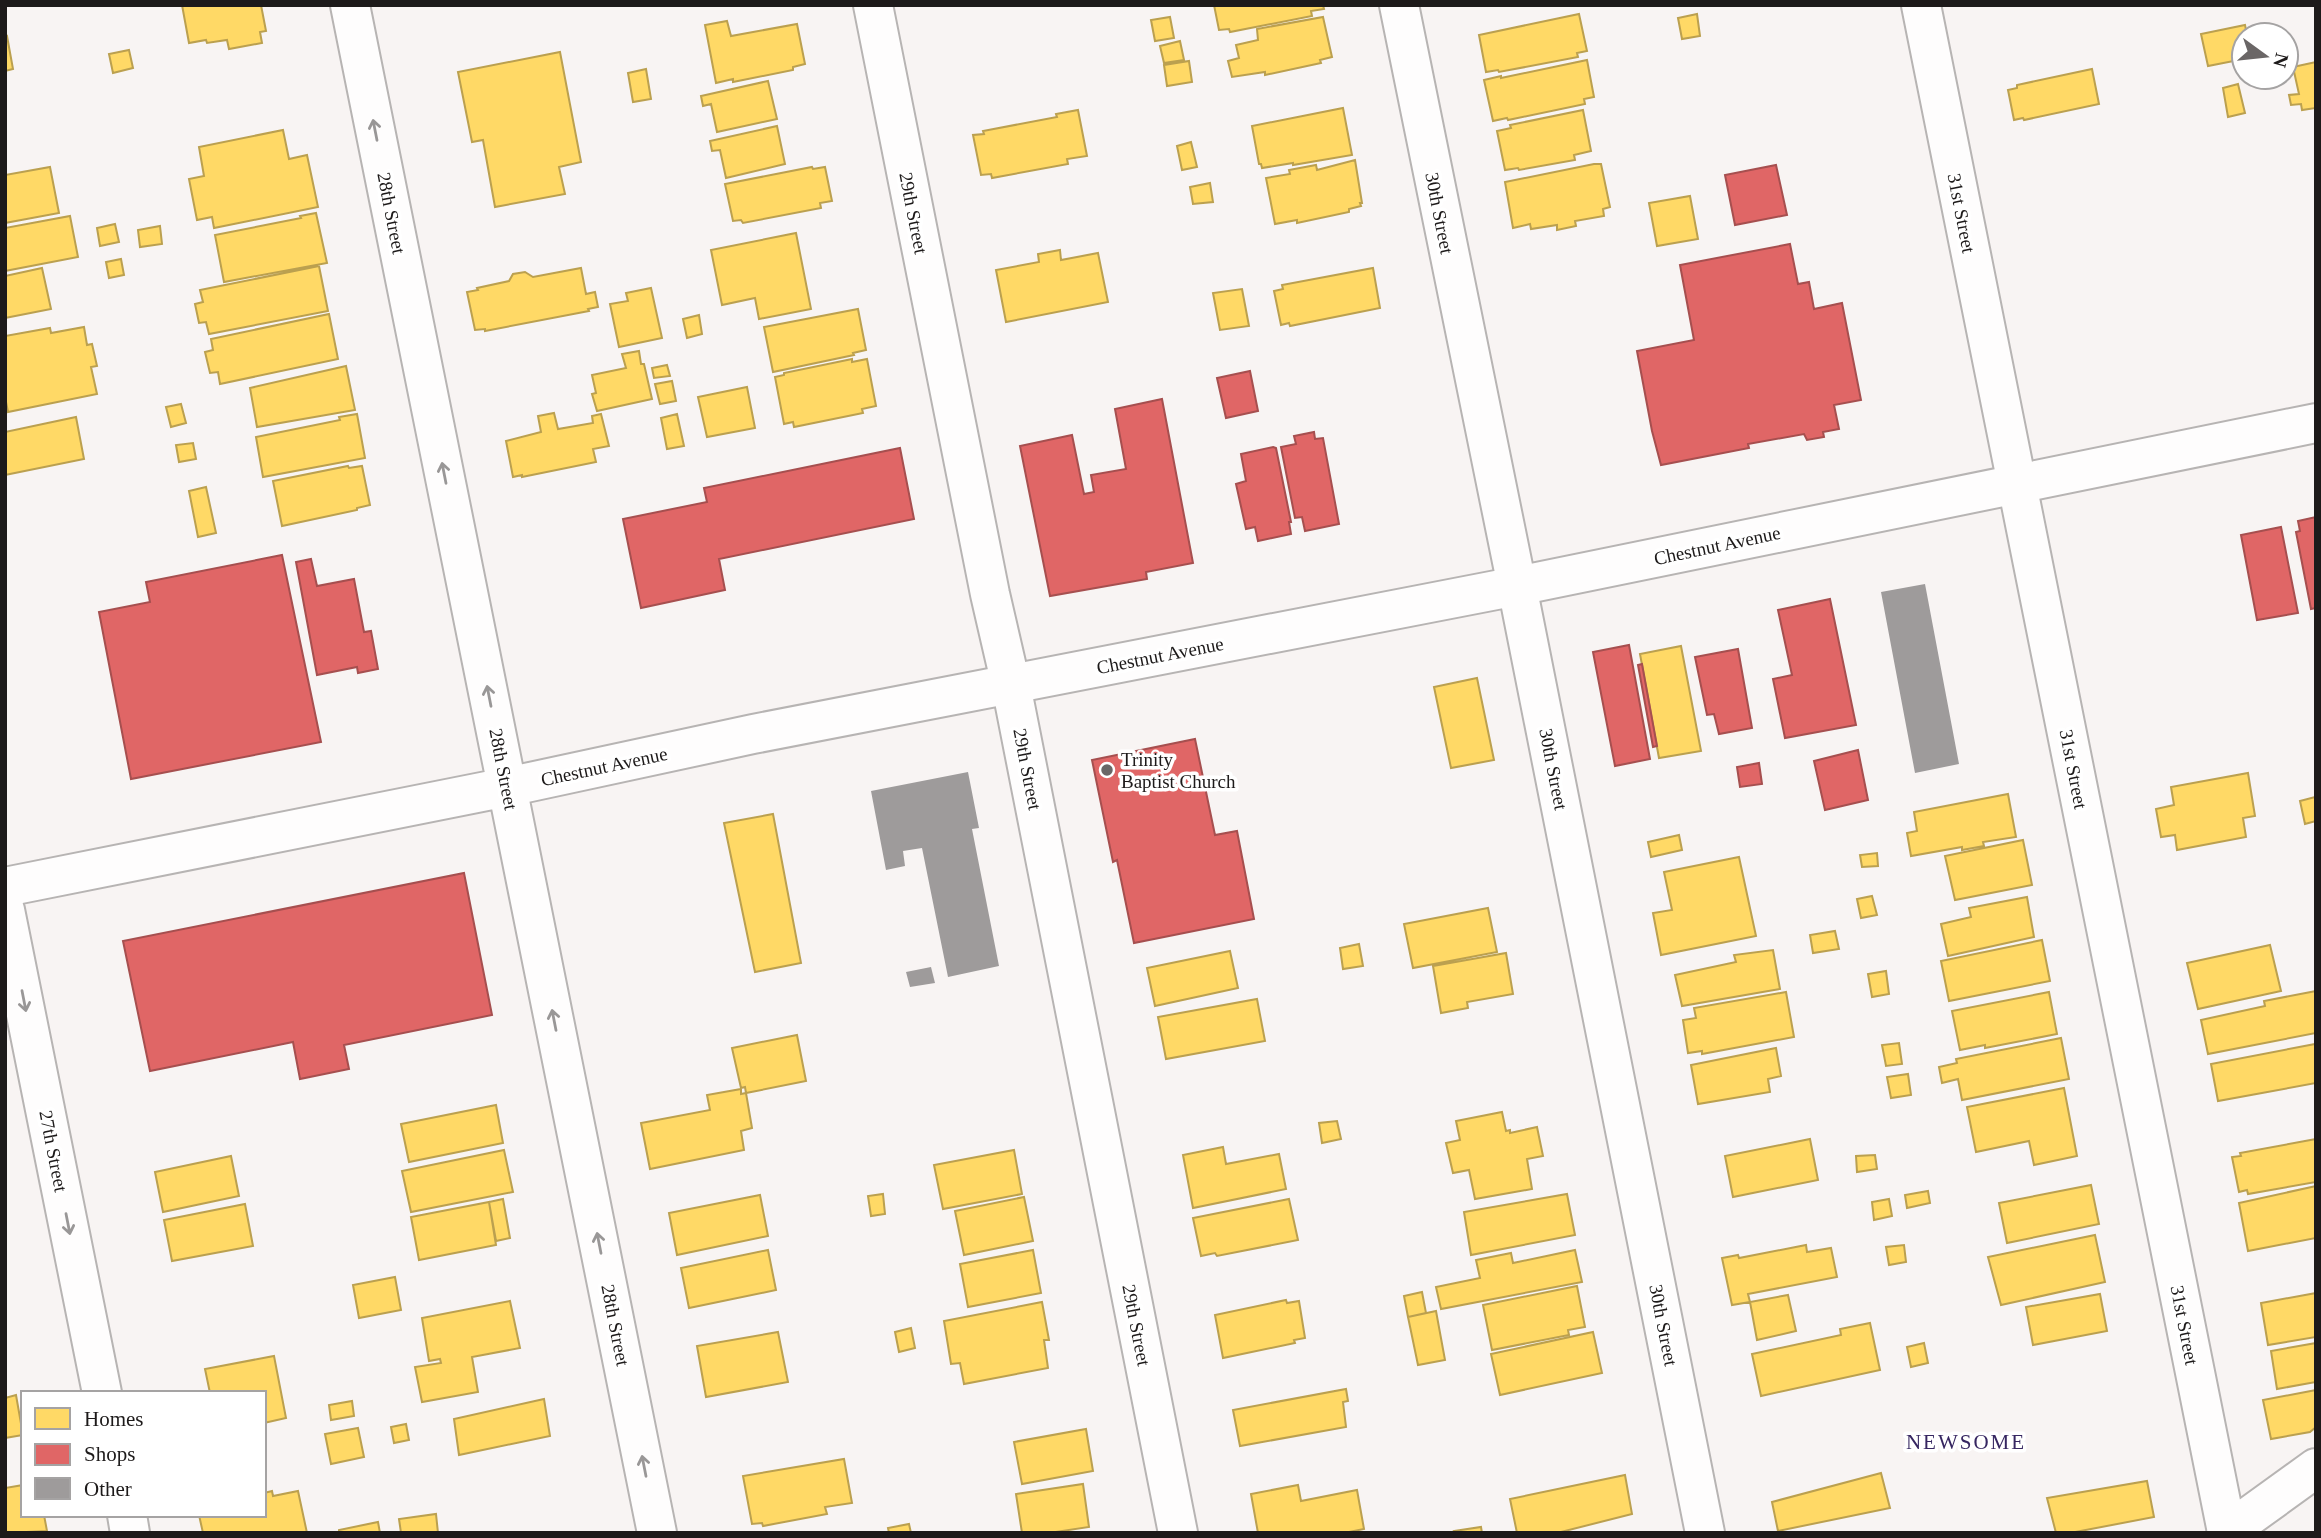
<svg xmlns="http://www.w3.org/2000/svg" width="2321" height="1538" font-family="Georgia,serif">
  <rect width="100%" height="100%" fill="#f8f4f3"/>
  <path fill="#ffd966" stroke="#bba04f" stroke-width="2" d="M182,5H261L266,31L260,32L262,43L229,49L227,40L207,43L206,40L189,43Z
    M1214,5H1323L1324,9L1311,11L1312,16L1230,32L1229,29L1219,30Z
    M1579,14L1587,51L1577,53L1578,57L1499,72L1498,70L1486,72L1479,35Z
    M1697,14L1700,36L1682,39L1678,18Z
    M1170,17L1174,38L1155,41L1151,20Z
    M1323,17L1332,57L1320,60L1321,63L1265,75V72L1232,77L1228,61L1239,58L1236,45L1258,40L1257,29Z
    M727,21L731,36L797,24L805,64L793,67V70L733,82V79L716,83L705,25Z
    M2245,25L2247,35H2244V59L2208,66L2201,34Z
    M7,36L13,69L5,71V37Z
    M1180,41L1184,60L1164,63L1160,46Z
    M129,50L133,68L113,73L109,54Z
    M560,52L581,162L559,167L565,194L495,207L483,140L472,142L458,72Z
    M1587,60L1594,97L1584,99L1585,104L1508,120L1507,118L1493,121L1484,80L1501,76V78Z
    M1189,61L1192,82L1167,86L1164,65Z
    M2316,62V108L2302,110L2301,104L2291,105L2289,95L2299,94L2293,67Z
    M646,69L651,99L633,102L628,73Z
    M2092,69L2099,104L2024,120L2023,118L2014,120L2008,90L2017,88V85Z
    M768,81L777,119L717,132L711,104L703,106L701,96Z
    M2238,84L2245,113L2228,117L2223,88Z
    M1343,108L1352,155L1293,165V163L1262,168L1261,164H1259L1252,126Z
    M1078,110L1087,156L1067,159L1068,164L992,178L991,174L981,175L973,135L984,134L983,131L1057,117L1056,114Z
    M1583,110L1591,151L1574,155L1575,160L1519,170L1518,168L1505,170L1497,131L1511,128L1510,125Z
    M777,126L785,164L726,178L720,150L712,151L710,141Z
    M283,130L289,159L307,155L318,207L214,228L212,217L197,220L189,179L204,176L199,147Z
    M1191,142L1197,167L1182,170L1177,146Z
    M1355,160L1362,203H1360L1361,206L1349,209V212L1297,223V220L1275,224L1266,178L1290,174L1289,170L1316,165L1317,170Z
    M1594,164H1601L1610,207L1603,209L1604,216L1575,221L1576,226L1557,230V225L1531,229L1530,224L1513,228L1505,182Z
    M50,167L59,213L5,223V175Z
    M812,167L813,169L825,167L832,201L820,203L821,208L743,223L741,220L733,221L725,184Z
    M1210,183L1213,202L1193,204L1190,187Z
    M1690,196L1698,239L1657,246L1649,203Z
    M316,213L327,263L224,282L215,235L301,218L300,216Z
    M70,216L78,257L5,271V228Z
    M115,224L119,242L100,246L97,228Z
    M160,226L162,244L140,247L138,230Z
    M796,233L811,309L759,319L755,298L722,305L711,250Z
    M1060,250L1061,260L1098,253L1108,302L1006,322L996,270L1039,262L1038,254Z
    M121,259L124,275L109,278L106,262Z
    M319,266L328,311L209,334L206,322L199,323L195,304L203,302L200,290Z
    M42,268L51,309L5,318V276Z
    M581,268L586,294L595,292L598,307L588,309L589,311L485,331V329L475,330L467,292L478,290L477,288L509,281L513,274L525,272L533,277Z
    M1373,268L1380,308L1290,326L1289,323L1281,325L1274,291L1283,289L1282,285Z
    M651,288L662,338L619,347L610,304L628,301L626,293Z
    M1242,289L1249,326L1220,330L1213,293Z
    M858,309L866,350L853,353L854,355L773,372L764,327Z
    M329,314L338,359L220,384L218,372L210,373L205,352L213,350L211,339Z
    M699,315L702,334L687,338L683,319Z
    M84,327L87,345L92,344L97,366L91,367L97,394L8,412L5,397V336L50,328L51,333Z
    M639,351L641,364H644L652,399L597,411L592,394L596,393L592,375L626,368L622,354Z
    M852,359V362L867,359L876,406L862,409L863,413L794,427L793,422L784,424L775,377L784,375V373Z
    M667,365L670,376L654,378L652,368Z
    M346,366L355,410L257,427L250,388Z
    M672,381L676,401L660,404L655,384Z
    M747,387L755,428L707,437L698,397Z
    M181,404L186,423L171,427L166,407Z
    M554,413L558,429L593,423L592,416L601,414L609,446L593,449L596,462L522,477V475L513,477L506,441L541,432L538,416Z
    M357,414L365,458L263,477L256,437L340,420L339,417Z
    M677,414L684,446L667,449L661,418Z
    M76,417L84,459L5,475V432Z
    M193,443L196,459L179,462L176,445Z
    M348,466L349,468L362,466L370,505L357,508V510L282,526L273,481Z
    M206,487L216,533L198,537L189,491Z
    M1681,646L1701,751L1659,758L1640,654Z
    M1477,678L1494,760L1451,768L1434,687Z
    M2248,773L2255,816L2243,818L2246,837L2177,850L2175,835L2161,837L2156,809L2174,805L2171,787Z
    M2008,794L2016,837L1983,842L1984,846L1962,850V847L1911,856L1907,833L1917,831L1914,812Z
    M2315,797L2316,821L2305,824L2300,801Z
    M773,814L801,963L755,972L724,823Z
    M1679,835L1682,850L1651,857L1648,842Z
    M2023,840L2032,885L1955,900L1945,856Z
    M1877,853L1878,866L1862,867L1860,855Z
    M1739,857L1756,936L1661,955L1653,913L1672,910L1664,872Z
    M1872,896L1877,915L1861,918L1857,899Z
    M2027,897L2034,937L1948,956L1941,924L1971,917L1969,908Z
    M1488,908L1497,952L1413,968L1404,924Z
    M1835,931L1839,949L1813,953L1810,935Z
    M2042,940L2050,981L1949,1001L1941,961Z
    M1359,944L1363,966L1343,969L1340,948Z
    M2270,945L2281,991L2198,1009L2187,963Z
    M1773,950L1780,989L1682,1006L1675,975L1736,962L1734,955Z
    M1230,951L1238,988L1155,1006L1147,968Z
    M1506,953L1513,994L1467,1002L1468,1008L1441,1013L1433,966Z
    M1886,971L1889,994L1872,997L1868,974Z
    M2316,991V1033L2208,1054L2201,1020L2265,1006L2264,1001Z
    M1786,992L1794,1037L1702,1054V1051L1688,1053L1683,1020L1696,1018L1694,1008Z
    M2049,992L2057,1034L1985,1048V1045L1960,1050L1952,1011Z
    M1257,999L1265,1041L1166,1059L1158,1017Z
    M797,1035L806,1081L746,1093L745,1087L741,1088L732,1048Z
    M2061,1038L2069,1079L1962,1100L1958,1079L1942,1083L1939,1067L1957,1063L1956,1059Z
    M1899,1043L1902,1064L1886,1066L1882,1045Z
    M2315,1044L2316,1083L2218,1101L2211,1064Z
    M1776,1048L1781,1076L1768,1079L1770,1092L1698,1104L1691,1065Z
    M1908,1074L1911,1095L1891,1098L1887,1077Z
    M2064,1088L2077,1156L2034,1165L2029,1141L1976,1152L1967,1107Z
    M741,1089V1094L746,1093L752,1128L741,1131L744,1150L650,1169L641,1123L710,1110L707,1095Z
    M496,1105L503,1143L409,1162L401,1124Z
    M1502,1112L1506,1131L1510,1130V1133L1537,1127L1543,1156L1527,1159L1532,1189L1475,1199L1469,1170L1453,1173L1446,1143L1460,1140L1456,1121Z
    M1337,1121L1341,1139L1322,1143L1319,1123Z
    M1810,1139L1818,1180L1733,1197L1725,1156Z
    M2316,1139V1182L2248,1194L2247,1190L2239,1192L2232,1157L2241,1156L2240,1153Z
    M1223,1147L1226,1164L1279,1154L1286,1189L1193,1208L1183,1155Z
    M504,1150L513,1192L411,1212L402,1171Z
    M1014,1150L1022,1194L943,1209L934,1165Z
    M1875,1155L1877,1169L1857,1172L1856,1156Z
    M231,1156L239,1196L163,1212L155,1172Z
    M2091,1185L2099,1224L2007,1243L1999,1203Z
    M2316,1186V1238L2248,1251L2239,1203Z
    M1928,1191L1930,1203L1907,1208L1905,1195Z
    M883,1194L885,1214L871,1216L868,1196Z
    M1567,1194L1575,1235L1471,1255L1464,1212Z
    M760,1195L768,1236L677,1255L669,1213Z
    M1024,1197L1033,1241L964,1255L955,1211Z
    M503,1199L510,1238L496,1241L489,1202Z
    M1289,1199L1298,1240L1217,1256L1215,1253L1201,1256L1193,1218Z
    M1889,1199L1892,1216L1874,1220L1872,1202Z
    M489,1202L496,1245L419,1260L411,1217Z
    M245,1204L253,1246L172,1261L164,1220Z
    M2095,1235L2105,1282L2001,1305L1988,1257Z
    M1806,1245L1807,1252L1831,1248L1837,1277L1748,1294L1750,1302L1732,1305L1722,1258L1738,1255L1739,1258Z
    M1904,1245L1906,1262L1889,1265L1886,1247Z
    M768,1250L776,1290L689,1308L681,1268Z
    M1033,1250L1041,1293L968,1307L960,1264Z
    M1575,1250L1582,1282L1441,1309L1436,1287L1480,1278L1476,1260L1511,1253L1513,1263Z
    M395,1277L401,1310L359,1318L353,1285Z
    M1577,1286L1585,1327L1568,1330L1569,1335L1492,1350L1483,1305Z
    M1422,1292L1426,1313L1408,1317L1404,1296Z
    M2316,1293V1337L2268,1345L2261,1303Z
    M2100,1294L2107,1331L2033,1345L2026,1307Z
    M1788,1295L1796,1331L1757,1340L1750,1302Z
    M1286,1300L1287,1303L1299,1301L1305,1338L1294,1340L1295,1343L1223,1358L1215,1315Z
    M510,1301L520,1348L472,1357L478,1392L422,1402L415,1367L441,1363L440,1359L429,1361L422,1318Z
    M1042,1302L1049,1340H1044L1048,1368L964,1384L960,1363L951,1364L944,1321Z
    M1436,1311L1445,1360L1418,1365L1408,1317Z
    M1870,1323L1880,1370L1761,1396L1752,1354L1841,1335L1840,1329Z
    M911,1328L915,1348L899,1352L895,1332Z
    M778,1332L788,1382L706,1397L697,1346Z
    M1593,1332L1602,1373L1500,1395L1491,1354Z
    M1924,1343L1928,1363L1911,1367L1907,1347Z
    M2316,1343V1382L2277,1389L2271,1351Z
    M274,1356L286,1418L264,1423V1393H210L205,1369Z
    M1346,1389L1348,1401L1343,1402L1346,1427L1240,1446L1233,1410Z
    M2316,1390V1427L2310,1432L2271,1439L2263,1400Z
    M16,1395L23,1435L5,1438V1398Z
    M544,1399L550,1436L459,1455L454,1419Z
    M352,1401L354,1416L331,1420L329,1405Z
    M406,1424L409,1440L394,1443L391,1427Z
    M358,1428L364,1457L331,1464L325,1434Z
    M1086,1429L1093,1471L1022,1484L1014,1442Z
    M844,1459L852,1503L825,1507L827,1514L763,1526L762,1523L752,1524L743,1476Z
    M1881,1473L1890,1508L1778,1531L1772,1502Z
    M1625,1475L1632,1514L1557,1533H1517L1510,1499Z
    M2147,1481L2154,1517L2070,1533H2056L2047,1498Z
    M1083,1484L1089,1527L1049,1533H1022L1016,1494Z
    M23,1485V1515H44L47,1531L5,1533V1488Z
    M1298,1485L1301,1501L1357,1490L1364,1529L1344,1533H1258L1251,1494Z
    M272,1491L273,1496L298,1491L307,1533H203L199,1515H264V1493Z
    M436,1514L438,1533H401L399,1519Z
    M378,1522L380,1533H339V1530Z
    M909,1524L911,1533H889L888,1528Z
    M1481,1527L1482,1533H1455L1454,1531Z"/>
  <path fill="#e06666" stroke="#a64f4f" stroke-width="2" d="M1776,165L1787,215L1735,225L1725,175Z
    M1790,244L1798,284L1809,282L1814,309L1842,303L1861,400L1834,405L1839,429L1823,432L1824,437L1807,440L1804,434L1748,444L1749,448L1661,465L1652,431L1637,351L1694,340L1680,265Z
    M1250,371L1258,411L1226,418L1217,378Z
    M1162,399L1193,563L1146,572L1147,579L1050,596L1020,446L1072,435L1084,494L1094,492L1091,475L1126,469L1115,409Z
    M1314,432L1315,439L1323,438L1339,524L1305,531L1302,517L1295,518L1281,447L1296,444L1294,436Z
    M1273,447L1276,448L1291,522H1289L1291,534L1258,541L1255,527L1246,529L1236,484L1246,481L1241,454Z
    M900,448L914,519L719,559L725,590L641,608L623,519L707,502L704,488Z
    M2316,517V608L2311,609L2296,532L2300,531L2298,521Z
    M2281,527L2298,613L2257,620L2241,535Z
    M282,555L321,742L131,779L99,612L150,602L146,582Z
    M311,559L317,586L354,579L364,632L371,631L378,669L358,673L357,667L317,675L296,562Z
    M1830,599L1856,725L1785,738L1773,679L1792,675L1778,610Z
    M1629,645L1650,759L1615,766L1593,652Z
    M1738,649L1752,728L1719,734L1714,714L1707,715L1695,657Z
    M1642,664L1657,746L1653,747L1638,665Z
    M1195,739L1215,835L1237,831L1254,919L1134,943L1117,860L1113,862L1092,760Z
    M1858,750L1868,800L1825,810L1814,761Z
    M1759,763L1762,784L1740,787L1737,767Z
    M464,873L492,1015L344,1045L349,1069L300,1079L293,1042L150,1071L123,941Z"/>
  <path fill="#9e9b9b" d="M1925,584L1959,764L1915,773L1881,592Z
    M968,772L979,828L972,829L999,966L948,977L922,848L903,851L905,866L886,870L871,791Z
    M931,967L935,983L910,987L906,972Z"/>
  <g fill="none" stroke-linecap="round" stroke-linejoin="round">
    <g stroke="#b7b4b3" stroke-width="42">
      <path id="minor" d="M873,5L990,594L1011,685L1178,1533
        M1399,5L1517,586L1705,1533
        M1921,5L2227,1532
        M2226,1533L2316,1468"/>
    </g>
    <g stroke="#b7b4b3" stroke-width="42">
      <path id="major" d="M350,5L657,1533
        M5,887L507,787L753,734L1517,586L2316,423
        M5,910L102,1393
        M127,1515L130,1533"/>
    </g>
    <use href="#minor" stroke="#fefdfd" stroke-width="38"/>
    <use href="#major" stroke="#fefdfd" stroke-width="38"/>
  </g>
  <defs><path id="oneway-shaft" d="M-6 0H5M1.5-3L5.5 0L1.5 3" fill="none" stroke-width="1.6" stroke-linecap="round" stroke-linejoin="round" transform="scale(1.75)"/></defs>
  <g stroke="#999797">
    <use href="#oneway-shaft" transform="translate(375 130) rotate(-101)"/>
    <use href="#oneway-shaft" transform="translate(444 473) rotate(-101)"/>
    <use href="#oneway-shaft" transform="translate(489 696) rotate(-101)"/>
    <use href="#oneway-shaft" transform="translate(24 1001) rotate(79)"/>
    <use href="#oneway-shaft" transform="translate(554 1020) rotate(-101)"/>
    <use href="#oneway-shaft" transform="translate(68 1224) rotate(79)"/>
    <use href="#oneway-shaft" transform="translate(599 1243) rotate(-101)"/>
    <use href="#oneway-shaft" transform="translate(644 1466) rotate(-101)"/>
  </g>
  <circle fill="#6a6666" stroke="#fff" stroke-width="2.5" cx="1107" cy="770" r="7"/>
  <g text-anchor="middle" stroke-width="7" stroke-linejoin="round" paint-order="stroke">
    <g font-size="19" fill="#1d1a1a" stroke="#fff">
      <text transform="translate(392 213) rotate(79)" y="7">28th Street</text>
      <text transform="translate(914 213) rotate(79)" y="7">29th Street</text>
      <text transform="translate(1440 213) rotate(79)" y="7">30th Street</text>
      <text transform="translate(1962 213) rotate(79)" y="7">31st Street</text>
      <text transform="translate(1717 545) rotate(-12)" y="7">Chestnut Avenue</text>
      <text transform="translate(1160 655) rotate(-11)" y="7">Chestnut Avenue</text>
      <text transform="translate(604 766) rotate(-12)" y="7">Chestnut Avenue</text>
      <text transform="translate(504 769) rotate(79)" y="7">28th Street</text>
      <text transform="translate(1028 769) rotate(79)" y="7">29th Street</text>
      <text transform="translate(1554 769) rotate(79)" y="7">30th Street</text>
      <text transform="translate(2074 769) rotate(79)" y="7">31st Street</text>
      <text transform="translate(54 1151) rotate(79)" y="7">27th Street</text>
      <text transform="translate(616 1325) rotate(79)" y="7">28th Street</text>
      <text transform="translate(1137 1325) rotate(79)" y="7">29th Street</text>
      <text transform="translate(1664 1325) rotate(79)" y="7">30th Street</text>
      <text transform="translate(2185 1325) rotate(79)" y="7">31st Street</text>
    </g>
    <g font-size="19" fill="#1d1a1a" stroke="#fff" text-anchor="start">
      <text x="1121" y="766">Trinity<tspan x="1121" dy="22">Baptist Church</tspan></text>
    </g>
    <g font-size="21" letter-spacing="2" fill="#362661" stroke="#fff">
      <text x="1966" y="1449">NEWSOME</text>
    </g>
  </g>
  <rect width="2321" height="1538" fill="none" stroke="#1d1a1a" stroke-width="14"/>
  <rect x="21" y="1391" width="245" height="126" fill="#ffffff" stroke="#a5a3a3" stroke-width="2"/>
  <rect x="35" y="1408" width="35" height="21" fill="#ffd966" stroke="#a5a3a3" stroke-width="2"/>
  <text x="84" y="1426" font-size="21" fill="#1d1a1a">Homes</text>
  <rect x="35" y="1444" width="35" height="21" fill="#e06666" stroke="#a5a3a3" stroke-width="2"/>
  <text x="84" y="1461" font-size="21" fill="#1d1a1a">Shops</text>
  <rect x="35" y="1478" width="35" height="21" fill="#9e9b9b" stroke="#a5a3a3" stroke-width="2"/>
  <text x="84" y="1496" font-size="21" fill="#1d1a1a">Other</text>
  <g transform="translate(2265 56) rotate(105)"><circle r="33" fill="#ffffff" stroke="#a5a3a3" stroke-width="2"/>
  <path d="M0-5L12 26L0 18L-12 26Z" fill="#6a6666"/>
  <text y="-10" font-size="19" font-weight="bold" text-anchor="middle" fill="#1d1a1a">N</text>
  </g>
</svg>
